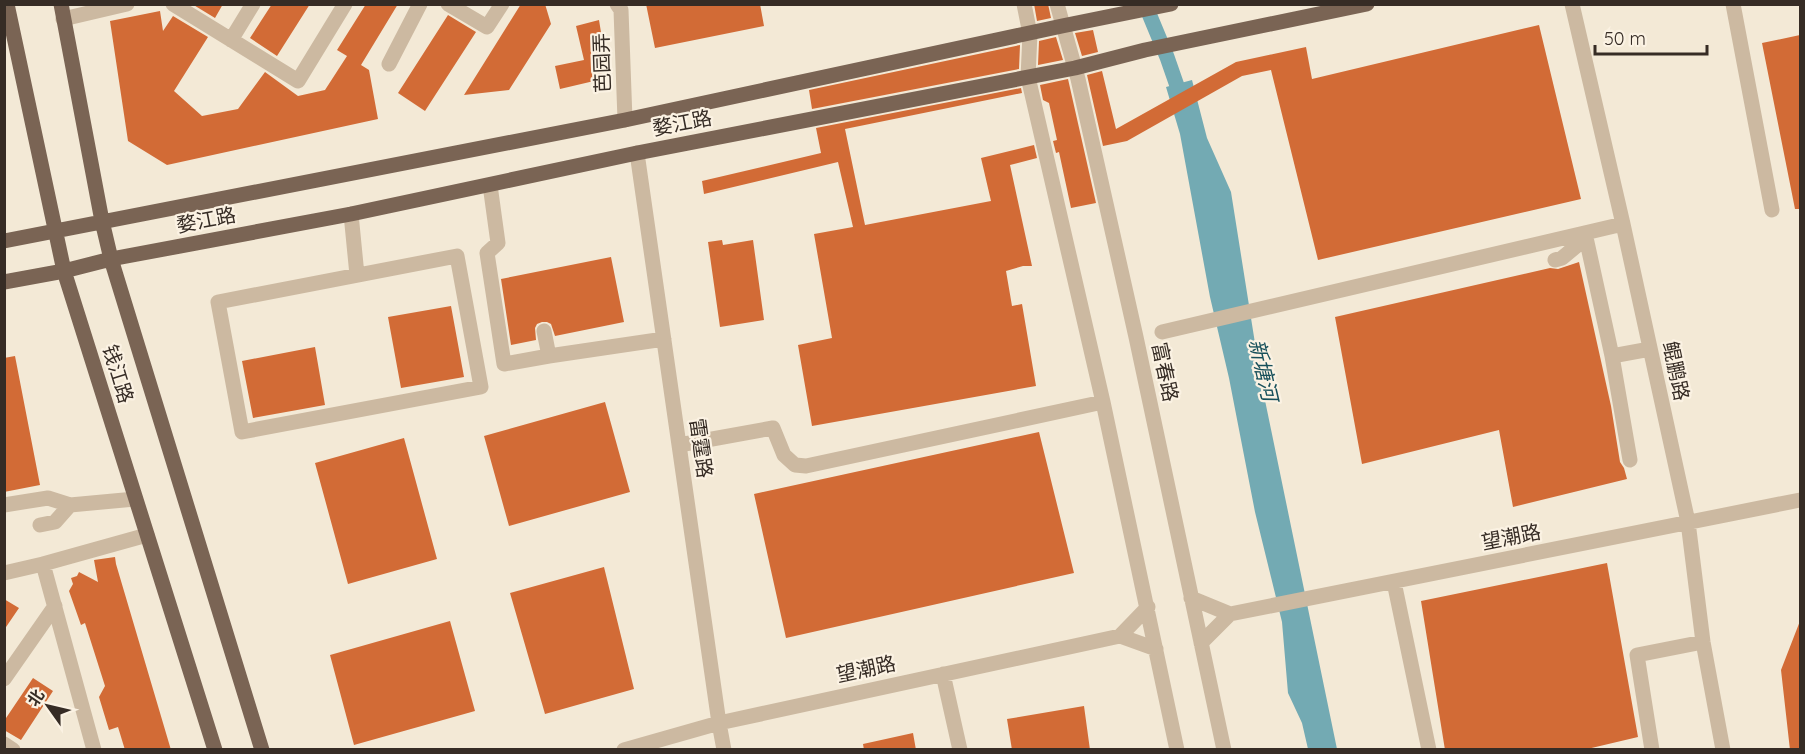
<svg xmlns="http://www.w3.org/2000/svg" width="1805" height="754" font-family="Quicksand,'Noto Sans SC',sans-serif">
  <rect width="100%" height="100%" fill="#f3e9d6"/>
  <path fill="#73aab3" d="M1192,80L1207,138L1231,192L1261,381L1337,749H1308L1302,723L1288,693L1282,622L1255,512L1229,378L1210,297L1180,134L1166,87Z"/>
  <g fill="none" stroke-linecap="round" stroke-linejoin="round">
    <path stroke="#73aab3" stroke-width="15" d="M1145,4L1167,57L1183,103"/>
  </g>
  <path fill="#d26b36" d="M192,4H223L215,18Z
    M272,4H310L277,56L250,38Z
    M366,4H398L361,65L369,70L378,119L167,165L128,141L110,21L160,11L163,31L173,16L208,37L174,91L202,116L238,109L265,72L298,96L325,90L347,56L337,50Z
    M521,4H545L551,24L509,90L464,95Z
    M646,4H760L764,26L655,48Z
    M1034,4H1048L1051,18L1037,21Z
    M448,15L476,32L425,111L398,93Z
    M599,20L606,63L603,72L594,81L560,89L555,66L584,60L576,26Z
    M1539,25L1581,199L1318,260L1271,70L1242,76L1127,141L1103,146L1087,75L1102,71L1116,129L1236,62L1306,47L1312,79Z
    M1093,30L1098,52L1082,56L1075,33Z
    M1800,35V209H1795L1762,43Z
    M1056,37L1063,60L1038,65L1039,41Z
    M1020,45L1019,69L812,109L809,90Z
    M1068,79L1096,203L1071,208L1059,152L1056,153L1053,141L1057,140L1049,103L1043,100L1040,85Z
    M1021,88L1022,93L845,129L865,225L991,201L981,158L1034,145L1037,158L1010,165L1032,266H1023L1006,271L1012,306L1022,304L1036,386L812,426L798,345L832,338L814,234L853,227L838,162L704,194L702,181L821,153L816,128Z
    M722,240L723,245L753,240L764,320L720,327L708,242Z
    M611,257L624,322L555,336L551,324L547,322H542L537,324L535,328L536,340L511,345L501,279Z
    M1579,262L1611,406L1620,462L1624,468L1627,479L1513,507L1499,430L1362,464L1335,317L1550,268L1558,269Z
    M451,306L464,377L401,388L388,317Z
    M315,347L325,405L253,418L242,361Z
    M15,356L40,485L4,492V358Z
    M605,402L630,492L509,526L484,436Z
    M1039,432L1074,573L786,638L754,494Z
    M404,438L437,559L348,584L315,463Z
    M115,557L116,564L171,750H125L118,727L109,730L99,697L105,686L85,623L81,625L69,591L73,584L71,578L77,576L79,572L98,582L94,560Z
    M1607,563L1638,737L1583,750H1445L1421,601Z
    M604,567L634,689L545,714L510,593Z
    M4,599L19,608L4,630Z
    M450,621L475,711L354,745L330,655Z
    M1800,621V750H1790L1781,670Z
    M33,678L53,691L21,740L4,730V721Z
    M1084,706L1090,750H1012L1007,719Z
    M913,733L916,750H864L863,744Z"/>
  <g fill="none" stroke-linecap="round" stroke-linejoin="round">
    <path stroke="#ccb9a1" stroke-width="15" d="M173,4L298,81L345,4
      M448,4L487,27L502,4
      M617,4L621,10L625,120
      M1024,4L1030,34L1028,77L1103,402L1177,750
      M1057,4L1078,79L1136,337L1224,750
      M1572,4L1623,224L1688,522L1703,642L1723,750
      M1733,4L1772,210
      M63,19L127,4
      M231,40L253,4
      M389,64L420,4
      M637,153L719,723L724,750
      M490,185L498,243L487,253L504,364L549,356
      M351,214L357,275
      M1585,233L1612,356L1630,460
      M457,256L481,387L242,432L218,302Z
      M1555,260L1562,258L1586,238
      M544,331L549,356L664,339
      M1162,332L1623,224
      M1612,356L1650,349
      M679,445L773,428L784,455L795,465L806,466L1103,402
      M4,505L48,498L70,505L135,499
      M40,525L55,522L70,505
      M4,573L43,564
      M1394,582L1429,750
      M1191,598L1230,614
      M1120,636L1148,607
      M1201,643L1230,614L1800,500
      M943,674L960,750
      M4,679L55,606
      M4,744L13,750
      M94,750L43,564L147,535
      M624,750L719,723L1120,636L1156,649
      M1652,750L1637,655L1703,642"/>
    <path stroke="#7a6454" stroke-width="15" d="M7,4L64,271L215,750
      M61,4L102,221L111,259L262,750
      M4,241L625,120L1062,26L1171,4
      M4,282L64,271L111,259L351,214L637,153L1075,68L1145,50L1367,4"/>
  </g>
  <g text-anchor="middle" stroke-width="4.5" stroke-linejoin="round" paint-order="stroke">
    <g font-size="20" fill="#362c25" stroke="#fbf2e3">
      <text transform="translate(602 63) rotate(-92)" y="7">芭园弄</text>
      <text transform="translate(682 123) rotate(-11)" y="7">婺江路</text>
      <text transform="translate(206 220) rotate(-11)" y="7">婺江路</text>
      <text transform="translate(1676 371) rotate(78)" y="7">鲲鹏路</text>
      <text transform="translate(1165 372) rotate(78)" y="7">富春路</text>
      <text transform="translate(118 374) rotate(73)" y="7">钱江路</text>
      <text transform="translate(701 448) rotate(82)" y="7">雷霆路</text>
      <text transform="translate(1511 537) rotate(-11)" y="7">望潮路</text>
      <text transform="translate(866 669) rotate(-12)" y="7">望潮路</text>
    </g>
    <g font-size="21" font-style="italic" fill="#17505b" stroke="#fbf2e3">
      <text transform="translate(1263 370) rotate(77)" y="7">新塘河</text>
    </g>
  </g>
  <rect width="1805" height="754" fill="none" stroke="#362c25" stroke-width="12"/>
  <g transform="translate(48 706) rotate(304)" stroke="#fbf2e3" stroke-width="4.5" paint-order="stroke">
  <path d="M0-4.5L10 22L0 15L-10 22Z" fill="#362c25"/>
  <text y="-9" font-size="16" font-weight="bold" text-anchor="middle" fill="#362c25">北</text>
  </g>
  <path d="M1595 45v9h112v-9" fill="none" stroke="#362c25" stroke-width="3"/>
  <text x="1604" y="45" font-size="18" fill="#362c25" stroke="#fbf2e3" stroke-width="4.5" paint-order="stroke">50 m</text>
</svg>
